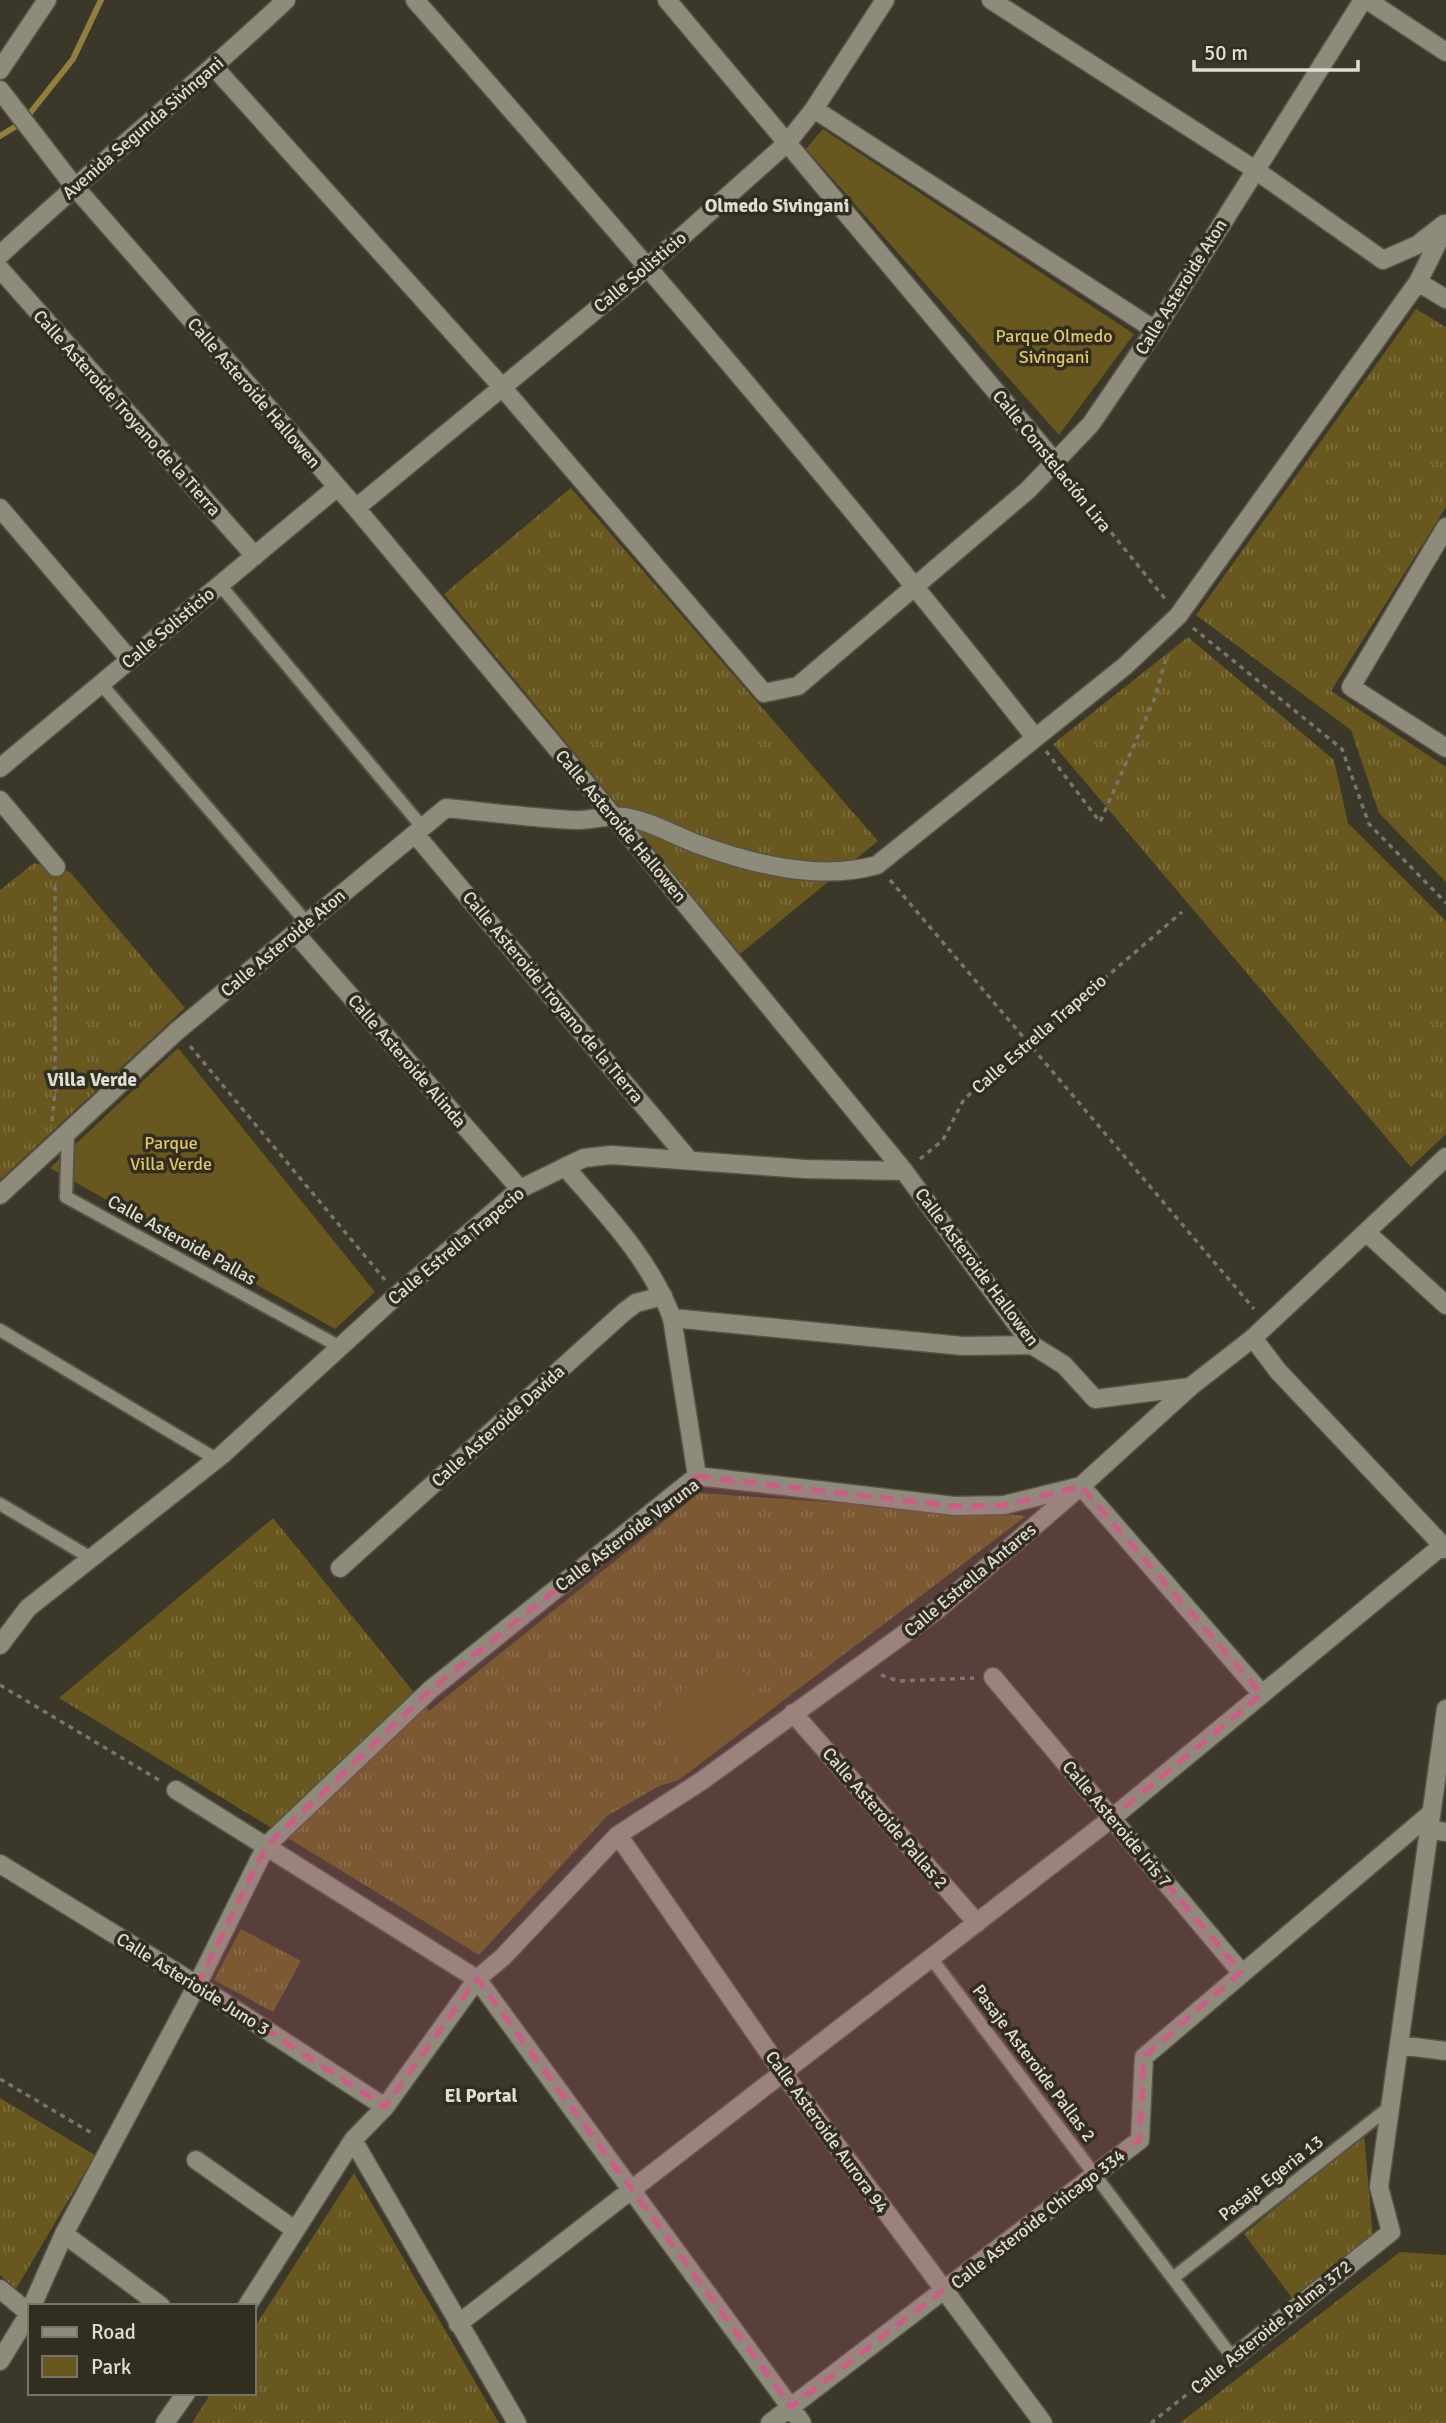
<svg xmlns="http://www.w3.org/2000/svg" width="1446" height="2423" font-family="Signika,sans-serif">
  <defs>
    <pattern id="grass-tufts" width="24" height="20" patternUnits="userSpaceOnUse" patternTransform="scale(1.75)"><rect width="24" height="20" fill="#68581f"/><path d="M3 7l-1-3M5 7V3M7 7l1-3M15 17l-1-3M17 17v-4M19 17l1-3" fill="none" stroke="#7d703f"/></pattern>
  </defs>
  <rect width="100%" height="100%" fill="#3b3729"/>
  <path fill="url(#grass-tufts)" d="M1416,309L1446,327V507L1331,691L1446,767V882L1379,813L1351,730L1196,615Z
    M571,488L878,841L740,954L444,594Z
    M1188,637L1334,760L1348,823L1446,921V1134L1411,1167L1053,744Z
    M34,863L70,872L185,1008L0,1180V890Z
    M699,1493L1026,1516L679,1780L659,1786L607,1816L479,1955L59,1698L273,1518L429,1711Z
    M241,1929L301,1961L273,2012L214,1980Z
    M0,2098L95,2155L16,2289L0,2275Z
    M1364,2135L1373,2238L1293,2299L1244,2234Z
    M354,2173L499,2423H192L211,2393H254V2328Z
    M1400,2252L1446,2255V2423H1180Z"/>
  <path fill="#68581f" d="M823,129L1134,334L1059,435L806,149Z
    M178,1048L375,1292L335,1329L50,1168Z
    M730,1654L767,1703L684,1766L647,1717Z"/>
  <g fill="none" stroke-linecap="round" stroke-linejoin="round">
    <path stroke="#917f3f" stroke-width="6" d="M0,136L23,122L73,59L101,0"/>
    <g stroke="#575348" stroke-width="16">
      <path id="lane" d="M220,585L423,828
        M101,684L307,923
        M68,1130L66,1197L340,1347
        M0,1330L216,1459
        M0,1504L91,1558
        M931,1958L1233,2358
        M1173,2278L1391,2106"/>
    </g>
    <g stroke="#575348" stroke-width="21">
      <path id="street" d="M415,0C627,241 836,484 1034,736
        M667,0L1055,462
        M991,0L1254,169L1383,260L1417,245L1444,224
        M1367,0L1446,52
        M214,67L502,387L764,693L798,686L1028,490L1091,424L1155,330L1363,0
        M0,70L47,0
        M0,90L74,186L356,508L614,817L904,1171L1032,1345
        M814,109L1155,330
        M0,269L255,556
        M1418,282L1446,299
        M0,508L130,660
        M356,508L649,266L787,143L814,109L885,0
        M1446,527L1351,687L1446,748
        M0,768L336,488
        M0,800L56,867
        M415,834L690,1161
        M295,933L446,808C488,812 531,818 573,820C591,821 609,814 626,817C653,822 675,836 700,845C755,865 820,881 877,865L1125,666L1178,616L1418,282L1446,226
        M565,1167L584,1158L611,1155L805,1169L904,1171
        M1366,1232L1446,1305
        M672,1318L697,1476
        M1253,1338L1278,1371L1446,1549
        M1081,1486L1262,1694
        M340,1568L624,1312L636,1303L663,1296
        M0,1645L28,1608L222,1455L397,1295L520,1189
        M993,1677L1241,1972
        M793,1713L977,1923
        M176,1790L477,1979L802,2423
        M1428,1829L1446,1832
        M618,1835L783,2073L1043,2423
        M0,1864L197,1985L385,2107
        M1399,2045L1446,2051
        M353,2140L517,2423
        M196,2160L295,2230
        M64,2234L161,2306
        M0,2289L29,2313
        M32,2306L64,2234L197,1985L266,1846L430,1690L697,1476L955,1506L1004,1505L1081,1486
        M247,2306L353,2140L385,2107L477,1979L503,1957L618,1835L700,1782L937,1610L1081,1486L1190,1387
        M458,2324L1112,1818L1443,1545
        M1233,2358L1391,2232L1379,2187L1446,1709
        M0,2361L30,2312
        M165,2423L186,2393
        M770,2423L1140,2140L1144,2057L1430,1814"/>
    </g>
    <g stroke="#575348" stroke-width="21">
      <path id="secondary" d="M0,255C93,168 193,88 286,0
        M0,1195L177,1031L295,933L520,1189L565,1167C606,1214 650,1259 672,1318L963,1346L1032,1345L1064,1365L1095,1399L1190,1387L1253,1338L1446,1157"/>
    </g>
    <path stroke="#787569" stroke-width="3.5" stroke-dasharray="5 5" stroke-linecap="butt" d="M1067,478L1166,600
      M1193,628L1342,749L1369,824L1446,903
      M1046,751L1100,822L1154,700L1167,655
      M890,880L1254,1309
      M190,1046L385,1280
      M52,1121L55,1092V884
      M920,1159L943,1140L964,1099L1182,912
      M881,1675L898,1681L974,1678
      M0,1685L159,1780
      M0,2079L95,2135
      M1151,2423L1220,2368"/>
    <use href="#lane" stroke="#8f8b7b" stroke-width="12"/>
    <use href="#street" stroke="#8f8b7b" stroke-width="18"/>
    <use href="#secondary" stroke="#8f8b7b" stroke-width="18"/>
  </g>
  <path fill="#cc5d86" fill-opacity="0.2" stroke="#cc5d86" stroke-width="5" stroke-dasharray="14 9" stroke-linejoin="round" d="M697,1476L955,1506L1004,1505L1081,1486L1262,1694L1112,1818L1241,1972L1144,2057L1140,2140L791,2407L477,1979L385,2107L197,1985L266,1846L430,1690Z"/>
  <g text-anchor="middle" stroke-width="7" stroke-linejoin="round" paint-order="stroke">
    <g font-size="18" fill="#e0ddd5" stroke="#312d1f">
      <text transform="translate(143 128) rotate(-41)" y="6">Avenida Segunda Sivingani</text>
      <text transform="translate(640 272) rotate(-40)" y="6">Calle Solisticio</text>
      <text transform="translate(1181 287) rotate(-58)" y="6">Calle Asteroide Aton</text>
      <text transform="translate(254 393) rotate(49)" y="6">Calle Asteroide Hallowen</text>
      <text transform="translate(127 413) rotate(48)" y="6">Calle Asteroide Troyano de la Tierra</text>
      <text transform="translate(1052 461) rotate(51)" y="6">Calle Constelación Lira</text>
      <text transform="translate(168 628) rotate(-40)" y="6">Calle Solisticio</text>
      <text transform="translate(621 826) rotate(50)" y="6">Calle Asteroide Hallowen</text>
      <text transform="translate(283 943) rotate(-40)" y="6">Calle Asteroide Aton</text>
      <text transform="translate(553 997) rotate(50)" y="6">Calle Asteroide Troyano de la Tierra</text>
      <text transform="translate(1039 1034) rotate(-41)" y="6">Calle Estrella Trapecio</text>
      <text transform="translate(407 1061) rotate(49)" y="6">Calle Asteroide Alinda</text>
      <text transform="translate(182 1240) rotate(29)" y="6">Calle Asteroide Pallas</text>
      <text transform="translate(456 1246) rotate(-40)" y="6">Calle Estrella Trapecio</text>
      <text transform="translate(977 1267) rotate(53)" y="6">Calle Asteroide Hallowen</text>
      <text transform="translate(498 1426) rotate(-42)" y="6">Calle Asteroide Davida</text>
      <text transform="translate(627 1535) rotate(-37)" y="6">Calle Asteroide Varuna</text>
      <text transform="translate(970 1580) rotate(-40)" y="6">Calle Estrella Antares</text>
      <text transform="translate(885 1818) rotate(49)" y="6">Calle Asteroide Pallas 2</text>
      <text transform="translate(1117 1824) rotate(50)" y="6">Calle Asteroide Iris 7</text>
      <text transform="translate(193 1984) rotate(32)" y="6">Calle Asterioide Juno 3</text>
      <text transform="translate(1034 2063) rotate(53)" y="6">Pasaje Asteroide Pallas 2</text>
      <text transform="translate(827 2132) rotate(54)" y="6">Calle Asteroide Aurora 94</text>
      <text transform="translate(1271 2178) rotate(-38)" y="6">Pasaje Egeria 13</text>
      <text transform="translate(1038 2219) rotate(-38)" y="6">Calle Asteroide Chicago 334</text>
      <text transform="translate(1271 2327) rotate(-39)" y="6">Calle Asteroide Palma 372</text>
    </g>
    <g font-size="18" fill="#e0c669" stroke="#312d1f">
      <text x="1054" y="342">Parque Olmedo<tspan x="1054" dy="21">Sivingani</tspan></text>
      <text x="171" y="1149">Parque<tspan x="171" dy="21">Villa Verde</tspan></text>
    </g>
    <g font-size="19" font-weight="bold" fill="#e0ddd5" stroke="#312d1f">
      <text x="777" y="212">Olmedo Sivingani</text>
      <text x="92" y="1086">Villa Verde</text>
      <text x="481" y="2102">El Portal</text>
    </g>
  </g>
  <rect x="28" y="2304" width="228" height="91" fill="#312d1f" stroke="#777368" stroke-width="2"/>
  <rect x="42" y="2327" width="35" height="10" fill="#8f8b7b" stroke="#777368" stroke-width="2"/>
  <text x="91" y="2339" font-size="21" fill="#e0ddd5">Road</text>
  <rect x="42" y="2356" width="35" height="21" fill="#68581f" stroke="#777368" stroke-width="2"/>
  <text x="91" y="2374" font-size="21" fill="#e0ddd5">Park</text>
  <path d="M1194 60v10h164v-10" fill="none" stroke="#e0ddd5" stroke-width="3.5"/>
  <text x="1204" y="60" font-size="21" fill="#e0ddd5" stroke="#312d1f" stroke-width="5" paint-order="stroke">50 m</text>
</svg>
